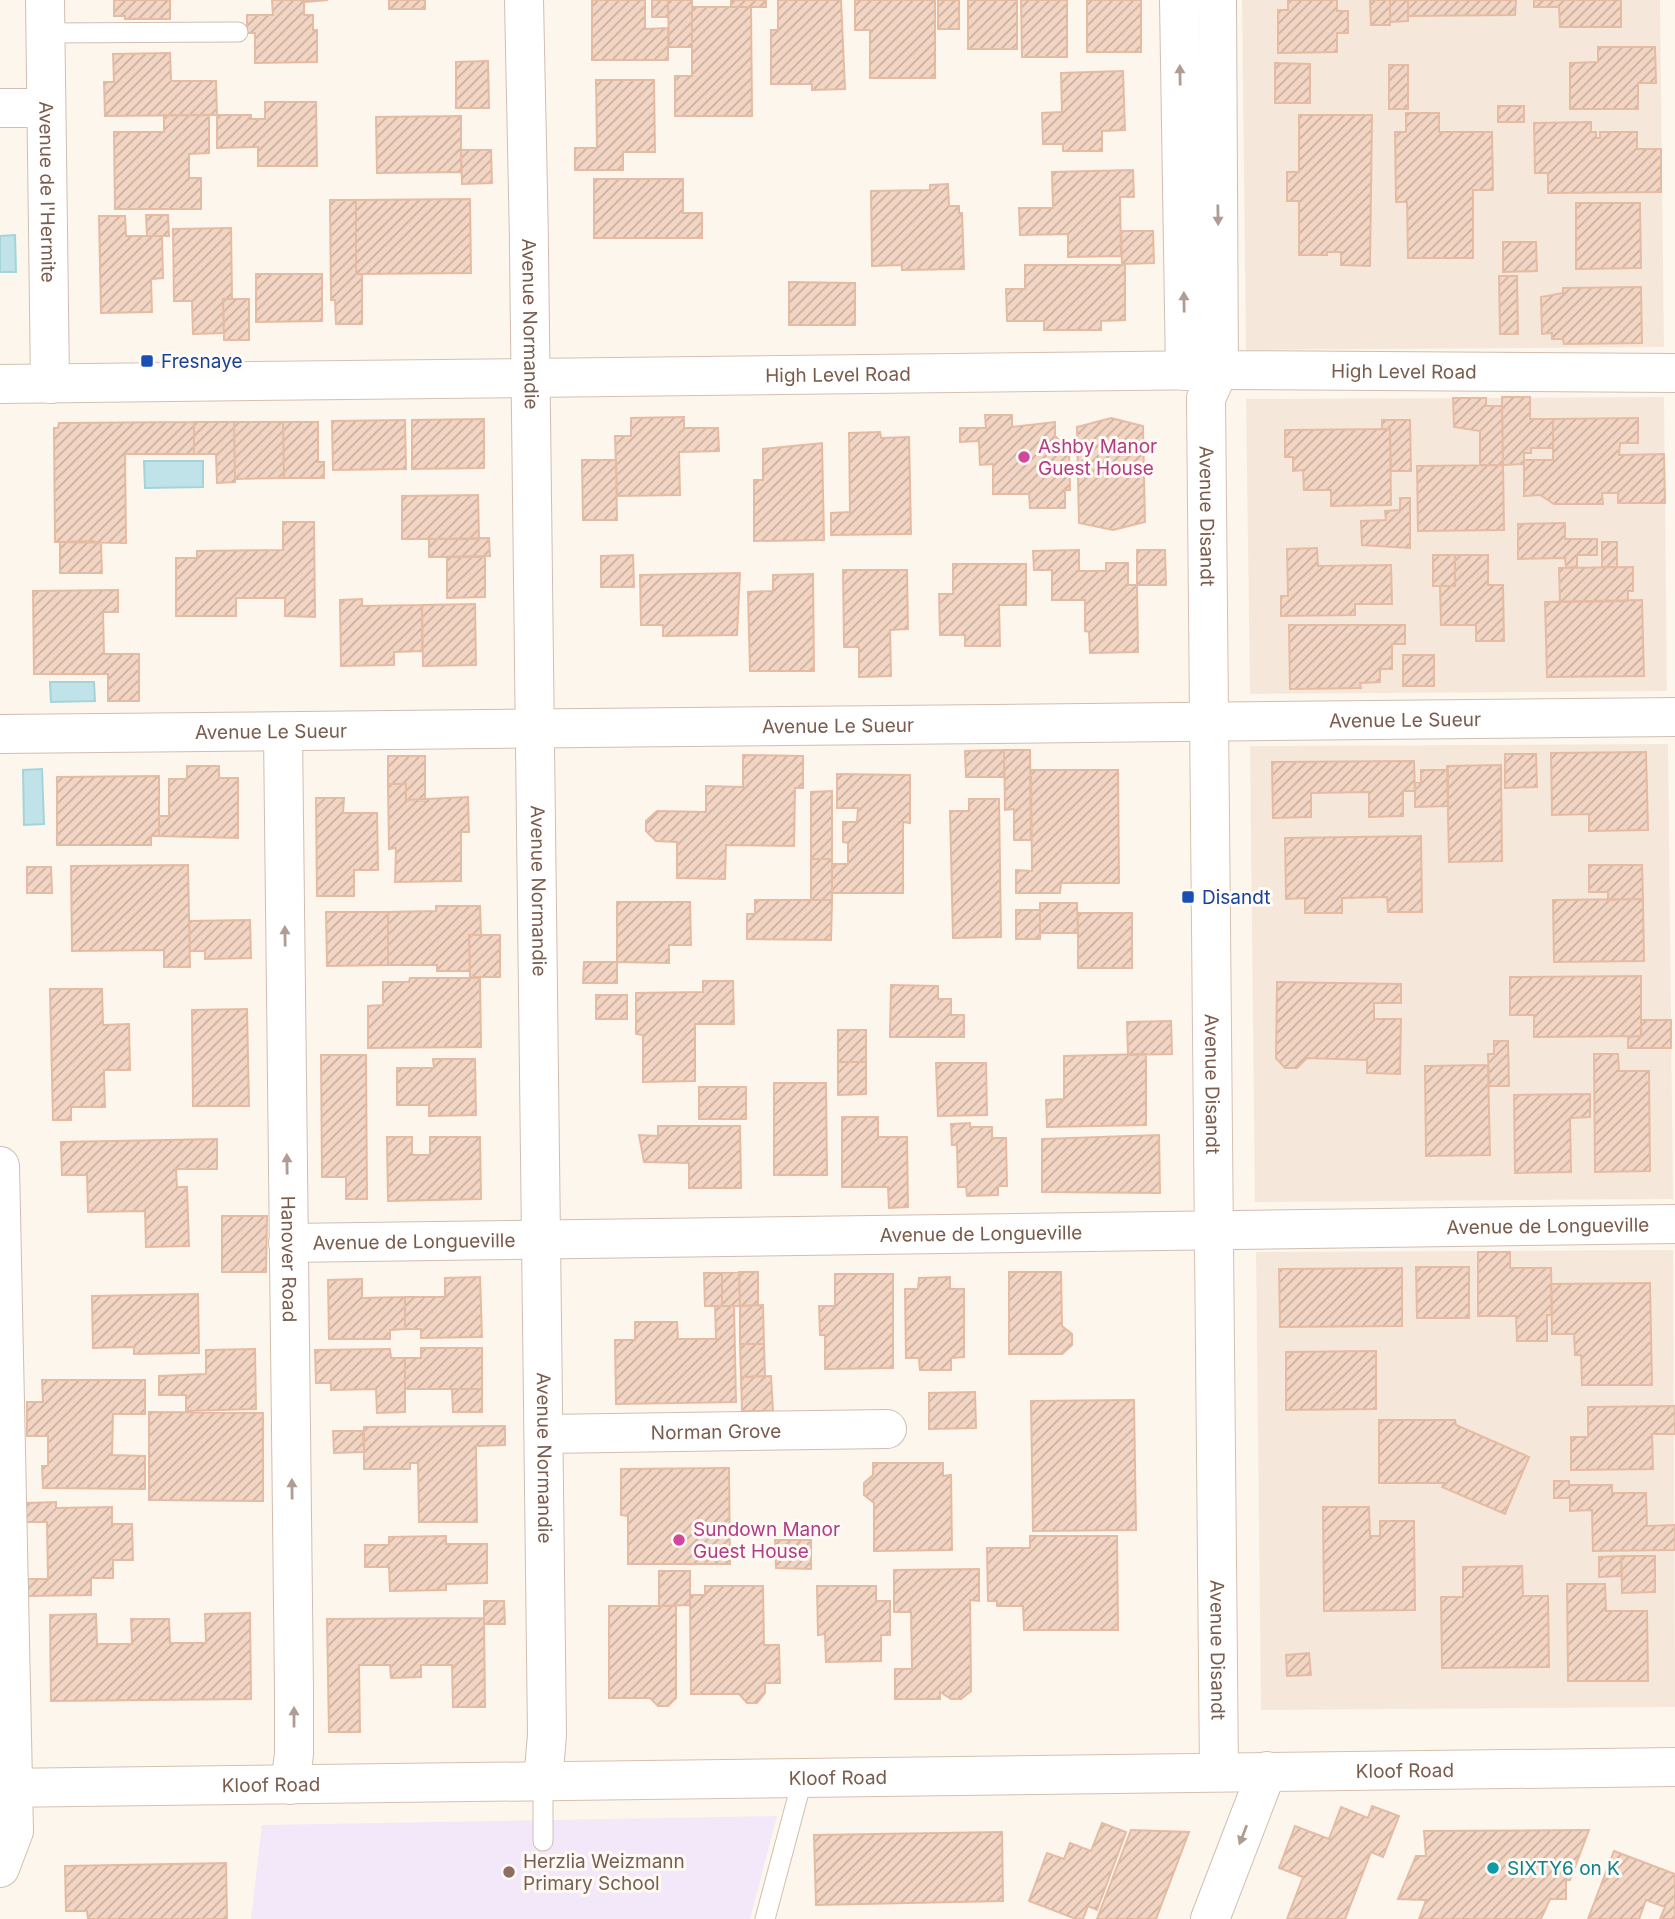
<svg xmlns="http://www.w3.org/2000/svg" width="1675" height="1919" font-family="Inter,sans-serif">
  <defs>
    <pattern id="building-hatch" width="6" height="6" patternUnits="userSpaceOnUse" patternTransform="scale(1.75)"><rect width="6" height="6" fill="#f3d5c3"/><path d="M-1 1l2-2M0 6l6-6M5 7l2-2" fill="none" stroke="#cab0a1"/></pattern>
  </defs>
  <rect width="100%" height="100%" fill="#fdf6ec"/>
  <path fill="#f5e8da" d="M1242,0H1660L1664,347L1246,350Z
    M1664,397L1667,691L1250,694L1246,399Z
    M1668,744L1673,1199L1255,1202L1250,746Z
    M1673,1250L1675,1707L1261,1710L1256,1252Z"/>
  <path fill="#f3e8fa" d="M777,1816L750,1919H251L262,1825Z"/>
  <path fill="#bfe3e8" stroke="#a5d3da" stroke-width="2" d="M15,235L16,272H0V236Z
    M144,461H203V487L145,488Z
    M50,682H94L95,701L51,702Z
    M42,769L44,824L24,825L23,770Z"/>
  <path fill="url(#building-hatch)" stroke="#e6bba3" stroke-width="2" d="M114,0H170V19H125V16H114Z
    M272,0H328L304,2V15H313V30H317V62L255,63V33H247V15H273Z
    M389,0H425V9H389Z
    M592,0H645V29L668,28V60H592Z
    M652,0H668V17H652Z
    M668,0H692V47H669Z
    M731,0H766V7H731Z
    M778,0H841L845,89L812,90V84H771V30H778Z
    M855,0H935V78H870V30H855Z
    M938,0H959V29H938Z
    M968,0H1017V49H968Z
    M1021,0H1067V57H1022Z
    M1087,0H1141V52H1087Z
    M1288,0H1337V11H1348V33H1337V52L1278,53V10H1288Z
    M1370,0H1390V25H1371Z
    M1390,0H1408V21L1390,22Z
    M1408,0H1516L1515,15L1408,16Z
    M1534,0H1621V27H1560L1559,7H1534Z
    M692,7H751L752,116H675V76H692Z
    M1598,47H1655L1656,83H1638V109H1570V63L1598,62Z
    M170,53L171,81H216L217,115L105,116L104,82H114L113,54Z
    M488,61L489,108H456V62Z
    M1275,63L1310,64V103H1275Z
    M1389,65H1408V109H1389Z
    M1123,71L1125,130L1102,131V151H1063V144H1043L1042,113L1062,112L1061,73Z
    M596,80H654L655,152H623V170H575V148H597Z
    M265,102H316L317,166H258V147L217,148V115H251V119H265Z
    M1498,106H1524V122H1498Z
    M1406,113H1439V132H1492L1493,190H1473V258H1408L1407,202H1396L1395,132H1406Z
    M164,115H209V153L189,154V178H201V209H115L114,132H164Z
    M1299,115H1372L1370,266L1341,265V252H1327V255H1299V201H1287V172H1299Z
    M461,116V172L377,173L376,117Z
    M1591,122V132H1596V138H1600V132H1637V149H1661V192L1548,193V173H1535L1534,123Z
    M461,150H491L492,183L462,184Z
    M1133,170L1134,197H1120L1121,256L1068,257V234L1020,235L1019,208H1053L1052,172Z
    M594,179H683V213H702V238H594Z
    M948,184L949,206H959V213H962L964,269L902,270V265L872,266L871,191L930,190V185Z
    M470,199L471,273L356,274V200Z
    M330,200H356V274H362V324H336L335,300H331Z
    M1576,203H1640L1641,268L1576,269Z
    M146,215H168L169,236H147Z
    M99,216H125L126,236H162L163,278L151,279L152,312L101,313Z
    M231,228L232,299H223L224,333L193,334L192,301H174L173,229Z
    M1121,231H1153L1154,263L1122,264Z
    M1503,242H1536L1537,271L1503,272Z
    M1025,265H1125V320L1101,321V330H1044V321H1007L1006,289H1025Z
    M256,274H322V321L256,322Z
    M1499,276H1517L1518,334H1500Z
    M789,282L855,283V325H789Z
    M1641,287L1642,343L1564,344L1563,339H1552V333L1542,334L1541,297L1563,293V288Z
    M223,299H249V340H224Z
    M1502,397H1530V419H1553V448H1531V453H1524V464L1503,465Z
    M1453,398H1486V406H1502L1503,465H1480V431L1454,427Z
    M985,415H1012V427L1055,422V436L1069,450L1070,490H1065V508H1030L1029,494H993V464L980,465L979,441L960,442V428H986Z
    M684,417V428H718L719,451L679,452L680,495L617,496L615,436H631V418Z
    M1111,418L1143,426L1145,522L1113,530L1079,523L1077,427Z
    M1638,418V443H1620L1619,455L1664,454L1665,503H1618V493H1602L1603,504H1554L1540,495L1524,496V460H1553V419Z
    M484,419V468L412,469V420Z
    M405,420L406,469L333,470L332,421Z
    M1382,420H1410L1411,471H1391L1390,429H1382Z
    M194,422V454H125L126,543L55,542L54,428H58L59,423Z
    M194,422H234L235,482L217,483L216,454H194Z
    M234,422H283L284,478L235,479Z
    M283,422H318V462H324V478H284Z
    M1390,429L1391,505L1331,506V490H1304L1303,470L1293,471V457H1285V430Z
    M880,432L881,438L909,437L911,534L831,535V513L850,512L849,433Z
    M822,443L824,540L754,541V480H763V449Z
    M582,460H616L617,520H583Z
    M1503,465L1504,530L1418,531L1417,466Z
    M478,495L479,539H402V496Z
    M1400,498H1410V548L1362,545L1361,521L1386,520L1385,511L1400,510Z
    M283,522H314L315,617L285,616V598H236V616H176V558H197V551L283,550Z
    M1565,523V539H1597V555H1577V567L1566,568L1565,558L1518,559V524Z
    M489,538L490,556L429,557V539Z
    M93,541L101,544L102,573H60V542Z
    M1602,542H1617V567H1602Z
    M1317,548L1318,566L1391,565L1392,604H1355V615L1281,616V596H1288L1287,549Z
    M1079,550V571H1106V563H1128V585H1137L1138,652L1090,653L1089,632L1085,631V600H1052V570H1034L1033,551Z
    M1137,550H1165L1166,585H1137Z
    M633,555L634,587H601V556Z
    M1433,555H1455V586H1433Z
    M1455,555H1488V585H1503L1504,641H1476V625H1441L1440,586H1455Z
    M447,557H485V597L447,598Z
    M953,564H1026V605H999L1000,646H965V635H940L939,594H953Z
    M1633,567V591H1628V601L1560,602L1559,568Z
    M843,570H907L908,629L890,630L891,676L859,677V647H844Z
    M740,573L737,635L663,636V625H641L640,575Z
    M813,574L814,671H750L748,592L773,591V575Z
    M118,590V612H103L104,654H139V701H108V674H34L33,591Z
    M362,599V606L422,605V651L394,652V665L341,666L340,600Z
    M1642,600L1644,676L1547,677L1545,602Z
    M475,604L476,665L423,666L422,605Z
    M1289,625H1405V644H1392V669H1380V682L1360,683L1361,688L1290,689Z
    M1403,655H1434V686H1403Z
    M1004,750V777H966L965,751Z
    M1004,750H1030L1031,840H1014V809L1005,810Z
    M1646,752L1648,830L1589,831V814L1552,815L1551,753Z
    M1505,754H1536L1537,787L1505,788Z
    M743,755L803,756V788H795L794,846L726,845L725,879L677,878V842L656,841L646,831V821L657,811L706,812V786L743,787Z
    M388,756H425V801L406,800V784H388Z
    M1414,761L1415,791H1403V816L1369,817V792L1311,793V817L1273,818L1272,762Z
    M1501,765L1502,861L1449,862L1447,766Z
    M187,766H219V778H238V838L159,836V816H169V779H187Z
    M1031,770H1118L1119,883H1061L1060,893H1016V870L1032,871Z
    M1421,770H1448V806L1415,807V782L1421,783Z
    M837,774L910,775V823L903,822V893H832V864H848V843L843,842V822H857L858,808H837Z
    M159,776V836H151V845H57V777Z
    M388,784H406V800L468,797L469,832H461V881L395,882L396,848L389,849Z
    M832,791V859H811V792Z
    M316,798H344L343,813H377L378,870H354V896H317Z
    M969,799H999L1001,937L953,938L950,811H969Z
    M1421,836L1422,912H1388L1387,897L1342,898V913H1305V898L1286,899L1285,838Z
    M811,859H832V900H811Z
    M188,865L190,967H164V950L72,951L71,866Z
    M1589,865H1642L1643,899L1608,900V892H1589Z
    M27,867H51L52,893H27Z
    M1643,899L1644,961L1554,962L1553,900Z
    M755,900H832L831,940L747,939V914H755Z
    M617,902H690L691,945H669V963L617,962Z
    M1040,903H1077L1078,933H1040Z
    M436,906H480L481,935H469L470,971H437V965H388V912L436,911Z
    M1016,910H1040V939H1016Z
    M326,912H388V965L327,966Z
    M1078,913H1132V968H1078Z
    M250,920L251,958L205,959V951H190L189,921Z
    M469,935H500V977H470Z
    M584,962H617V983H583Z
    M1641,976V1036L1534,1037V1015H1510V977Z
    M410,978H480L481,1047L368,1048V1006L383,1005V982H409Z
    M703,981H733L734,1024H695V1081L643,1082V1035L636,1034V993L703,992Z
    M1277,982L1401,984V1003H1374V1019H1401L1400,1074L1367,1073V1060L1307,1058L1297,1068H1285L1276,1058Z
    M891,985L938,986V999H951V1015H964V1037H890Z
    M50,989H102L103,1025L129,1024L130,1070H104L105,1107H71V1120H53Z
    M596,995H627V1019H596Z
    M247,1009L249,1106H193L192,1010Z
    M1641,1020H1671V1048H1628V1037L1641,1036Z
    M1171,1021L1172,1054L1128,1055L1127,1022Z
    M838,1030H866V1062H838Z
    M1494,1041H1508L1509,1086H1489L1488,1054H1494Z
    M1146,1054V1125L1047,1127L1046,1100L1064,1099V1056Z
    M1594,1054H1618L1619,1071H1649L1650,1171L1595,1172Z
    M321,1055H366L367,1199H346V1177H322Z
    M433,1059H475L476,1115L429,1116V1105H397V1068H434Z
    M838,1062H866V1094L838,1095Z
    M936,1063H986L987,1115L938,1116Z
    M1488,1065L1490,1155L1426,1156L1425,1066Z
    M774,1083H826L827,1175H774Z
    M699,1087H746V1119H699Z
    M1590,1094V1117L1570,1118L1571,1172L1515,1173L1514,1095Z
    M842,1117H878V1137H907L908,1207L889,1208L888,1187H842Z
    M970,1123V1127H992V1138H1006L1007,1186H998V1195L967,1196L966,1187H958L957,1145H952L951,1124Z
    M658,1126H740L741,1188H689V1163L644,1162L639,1135L658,1136Z
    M1159,1135L1160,1193L1042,1192V1139Z
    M387,1137H412V1155H430V1137H480L481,1199L388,1201Z
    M217,1139V1169H176L177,1187H187L189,1246L146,1247L145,1211L88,1212L87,1175H62L61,1142Z
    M222,1216H267L266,1272H222Z
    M1478,1252H1510V1268H1551L1552,1315H1547V1341H1517L1516,1316H1478Z
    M1416,1267H1469V1318H1417Z
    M1402,1268V1326L1280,1327L1279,1269Z
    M739,1272L740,1306H722V1273Z
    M739,1272H758V1305L740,1306Z
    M1009,1272H1061L1062,1326L1072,1334V1345L1062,1354H1009Z
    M704,1273H722V1306H705Z
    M835,1274H893V1368L825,1369V1335H820L819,1306H835Z
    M480,1277L482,1337L421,1338V1329H405V1297H445V1278Z
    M950,1277V1289H964V1357L951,1358V1370H920L919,1358H906L905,1289H918L919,1278Z
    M362,1279V1298L405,1297V1329L390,1330V1339H329L328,1280Z
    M1650,1283L1652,1385H1582L1581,1355H1575L1574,1334H1552L1551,1284Z
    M198,1294L199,1353L134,1354V1347L93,1348L92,1296Z
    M763,1305L764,1344H740V1306Z
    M715,1306H734L736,1402L616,1404L615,1340H635V1322H677L678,1339H716Z
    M740,1344H764L765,1376L741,1377Z
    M421,1348H482V1389H405V1358H421Z
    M255,1349L256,1409L186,1411V1395H159V1376L206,1374V1350Z
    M390,1349L391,1358H405V1412L377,1413L376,1389L331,1390V1383H316L315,1350Z
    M1376,1351V1409L1286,1410V1352Z
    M771,1376L773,1411H742L741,1377Z
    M42,1380H145V1414H113L112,1455L145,1456V1489L43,1488L42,1466H48V1436H27V1402H43Z
    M452,1389H482V1412H453Z
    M975,1392L976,1428L929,1429V1393Z
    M1134,1400L1136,1530L1033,1531L1031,1401Z
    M1675,1406V1434H1652L1653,1469L1571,1470V1437H1588V1407Z
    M149,1412L263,1413V1501L149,1500Z
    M1379,1420H1455L1456,1425L1529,1457L1505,1514L1442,1487L1444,1483H1379Z
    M505,1426V1445L476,1446L477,1522H419L418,1463H410V1469H364V1427Z
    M333,1431H363L364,1452L334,1453Z
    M873,1463H943V1476L951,1475L952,1550L874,1551V1503L864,1495V1483L873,1475Z
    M729,1468L730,1564H628V1516L621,1515V1469Z
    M1554,1481H1569V1485H1612V1493H1646L1647,1526L1675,1525V1550L1593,1551L1592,1510L1570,1511V1498H1554Z
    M56,1502V1508L112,1507V1524H132L133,1560H113V1578H91V1595L28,1596V1579H48L47,1522H26V1503Z
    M1323,1507H1369L1370,1536H1380V1521H1414L1415,1610L1324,1611Z
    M446,1536V1544H487V1583L446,1584V1590L390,1591L389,1567H365V1545H389V1537Z
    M1030,1536H1117L1118,1630H1024L1023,1606H997V1601H988L987,1548H1030Z
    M775,1540H811V1569L776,1568Z
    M1621,1556L1622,1576L1599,1577V1557Z
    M1621,1556H1655V1592L1622,1593Z
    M1522,1566L1523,1596H1548L1549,1667L1442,1668L1441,1597H1463V1567Z
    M979,1569V1601L970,1600L971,1691L961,1699H951L940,1692V1699H895V1669H912L911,1612H894V1570Z
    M659,1571H690V1605L659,1606Z
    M1567,1584H1605L1606,1611H1647L1648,1681H1568Z
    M705,1586H763L764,1645H779L780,1683H765V1693L757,1703H747L739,1694H691L690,1595H705Z
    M817,1586H876V1601H890V1635H881V1661L826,1662L825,1634L818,1635Z
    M484,1601H504L505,1624H484Z
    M609,1606H676V1698L668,1706H658L650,1698H609Z
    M250,1613L251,1699L51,1701L50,1615L96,1614L97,1644H132L131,1619H169L170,1643H206L205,1614Z
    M484,1618L485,1707H453L452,1665H421V1677L391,1678L390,1665H359L360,1732H329L327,1619Z
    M1309,1653L1311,1675L1287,1676L1286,1655Z
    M1372,1806L1399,1816L1383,1857L1371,1852L1345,1919H1287L1303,1877L1279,1868L1295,1826L1329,1839L1341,1807L1368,1818Z
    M1102,1823L1126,1832L1097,1910L1088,1906L1083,1919H1076L1029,1901L1047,1853L1064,1859L1070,1843L1091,1851Z
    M1131,1830L1189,1832L1156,1919H1097Z
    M1589,1830L1570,1880H1566V1899H1550L1541,1919H1419L1426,1900L1398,1899L1416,1856H1426L1424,1831Z
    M1002,1832L1003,1901L816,1905L814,1835Z
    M1614,1851L1675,1874V1919H1660L1665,1907L1646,1900L1639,1919H1588Z
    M226,1863L227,1919H88L87,1911H66L65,1866Z"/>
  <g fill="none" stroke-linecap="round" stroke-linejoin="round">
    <g stroke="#d1beb0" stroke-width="21">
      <path id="lane" d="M46,33L238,32
        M543,1841V1782
        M765,1919L803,1777"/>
    </g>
    <g stroke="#d1beb0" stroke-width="40">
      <g id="street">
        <path id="s1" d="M45,0L50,384"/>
        <path id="s2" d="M524,0C537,578 542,1156 547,1735L543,1782"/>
        <path d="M1179,0L1185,371"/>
        <path id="s3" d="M1217,0L1219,370L1675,373"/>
        <path d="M0,108H46"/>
        <path id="s4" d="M283,732L294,1690V1754L290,1785"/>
        <path id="s5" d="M0,734L1675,717"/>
        <path d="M0,1166L14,1831L0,1868"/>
        <path id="s6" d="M288,1243L1675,1224"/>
        <path id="s7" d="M544,1434L887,1429"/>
        <path d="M1210,1919L1267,1771"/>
      </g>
    </g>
    <g stroke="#d6c0b0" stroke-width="40">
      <g id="secondary">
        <path id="s8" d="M0,384L1219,370L1206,398L1219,1772"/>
        <path id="s9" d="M0,1788L1675,1767"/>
      </g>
    </g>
    <use href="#lane" stroke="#fff" stroke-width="19"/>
    <use href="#street" stroke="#fff" stroke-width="38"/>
    <use href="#secondary" stroke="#fff" stroke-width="38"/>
  </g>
  <defs><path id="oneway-solid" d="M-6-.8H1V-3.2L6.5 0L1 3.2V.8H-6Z" transform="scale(1.75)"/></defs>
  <g fill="#af9d94">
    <use href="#oneway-solid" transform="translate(1180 75) rotate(-91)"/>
    <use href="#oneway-solid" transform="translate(1218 215) rotate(89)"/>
    <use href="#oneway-solid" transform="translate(1184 302) rotate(-91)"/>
    <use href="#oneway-solid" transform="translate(285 936) rotate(-91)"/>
    <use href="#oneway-solid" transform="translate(287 1164) rotate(-91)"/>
    <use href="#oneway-solid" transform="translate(292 1489) rotate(-91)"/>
    <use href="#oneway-solid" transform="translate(294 1717) rotate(-90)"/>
    <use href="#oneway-solid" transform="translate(1243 1835) rotate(111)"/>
  </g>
  <g fill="#1a4fb4" stroke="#fffaf3" stroke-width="2.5">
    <rect x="140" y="354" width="14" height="14" rx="3.5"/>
    <rect x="1181" y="890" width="14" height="14" rx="3.5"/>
  </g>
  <g fill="#d1479c" stroke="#fffaf3" stroke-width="2.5">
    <circle cx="1024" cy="457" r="7"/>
    <circle cx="679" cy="1540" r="7"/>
  </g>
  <circle fill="#0f9aa8" stroke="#fffaf3" stroke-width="2.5" cx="1493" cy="1868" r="7"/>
  <circle fill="#8d6e63" stroke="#fffaf3" stroke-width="2.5" cx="509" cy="1872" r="7"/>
  <g text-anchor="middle" stroke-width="6" stroke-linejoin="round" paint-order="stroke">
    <g font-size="19" fill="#7a5c4d" stroke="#fffaf3">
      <text dy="7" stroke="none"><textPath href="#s1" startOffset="192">Avenue de l'Hermite</textPath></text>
      <text dy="7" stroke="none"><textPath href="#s2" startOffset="324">Avenue Normandie</textPath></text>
      <text dy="7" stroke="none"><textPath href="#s3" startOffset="555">High Level Road</textPath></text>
      <text dy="7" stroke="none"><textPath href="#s8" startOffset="838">High Level Road</textPath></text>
      <text dy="7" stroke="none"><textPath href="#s8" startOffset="1368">Avenue Disandt</textPath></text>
      <text dy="7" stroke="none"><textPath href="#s5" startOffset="1405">Avenue Le Sueur</textPath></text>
      <text dy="7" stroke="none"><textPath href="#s5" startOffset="838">Avenue Le Sueur</textPath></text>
      <text dy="7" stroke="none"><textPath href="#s5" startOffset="271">Avenue Le Sueur</textPath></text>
      <text dy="7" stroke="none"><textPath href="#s2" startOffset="891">Avenue Normandie</textPath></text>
      <text dy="7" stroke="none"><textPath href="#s8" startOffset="1936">Avenue Disandt</textPath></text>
      <text dy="7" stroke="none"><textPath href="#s6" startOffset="1260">Avenue de Longueville</textPath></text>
      <text dy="7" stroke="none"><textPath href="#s6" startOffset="693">Avenue de Longueville</textPath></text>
      <text dy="7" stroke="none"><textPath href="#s6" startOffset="126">Avenue de Longueville</textPath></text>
      <text dy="7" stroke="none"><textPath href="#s4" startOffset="527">Hanover Road</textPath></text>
      <text dy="7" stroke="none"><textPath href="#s7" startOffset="172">Norman Grove</textPath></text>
      <text dy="7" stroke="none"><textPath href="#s2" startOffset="1458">Avenue Normandie</textPath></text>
      <text dy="7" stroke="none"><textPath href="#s8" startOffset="2502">Avenue Disandt</textPath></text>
      <text dy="7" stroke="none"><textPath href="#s9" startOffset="1405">Kloof Road</textPath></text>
      <text dy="7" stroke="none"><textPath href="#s9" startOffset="838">Kloof Road</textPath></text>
      <text dy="7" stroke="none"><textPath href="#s9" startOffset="271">Kloof Road</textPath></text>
    </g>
    <g font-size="19" fill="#164399" stroke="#fffaf3" text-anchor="start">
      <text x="161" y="368">Fresnaye</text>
      <text x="1202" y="904">Disandt</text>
    </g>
    <g font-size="19" fill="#b23c85" stroke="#fffaf3" text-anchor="start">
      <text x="1038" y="453">Ashby Manor<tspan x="1038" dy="22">Guest House</tspan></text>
      <text x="693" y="1536">Sundown Manor<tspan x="693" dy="22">Guest House</tspan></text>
    </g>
    <g font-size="19" fill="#785e54" stroke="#fffaf3" text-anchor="start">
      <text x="523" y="1868">Herzlia Weizmann<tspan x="523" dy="22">Primary School</tspan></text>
    </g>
    <g font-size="19" fill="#0d838f" stroke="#fffaf3" text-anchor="start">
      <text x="1507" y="1875">SIXTY6 on K</text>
    </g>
  </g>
</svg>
